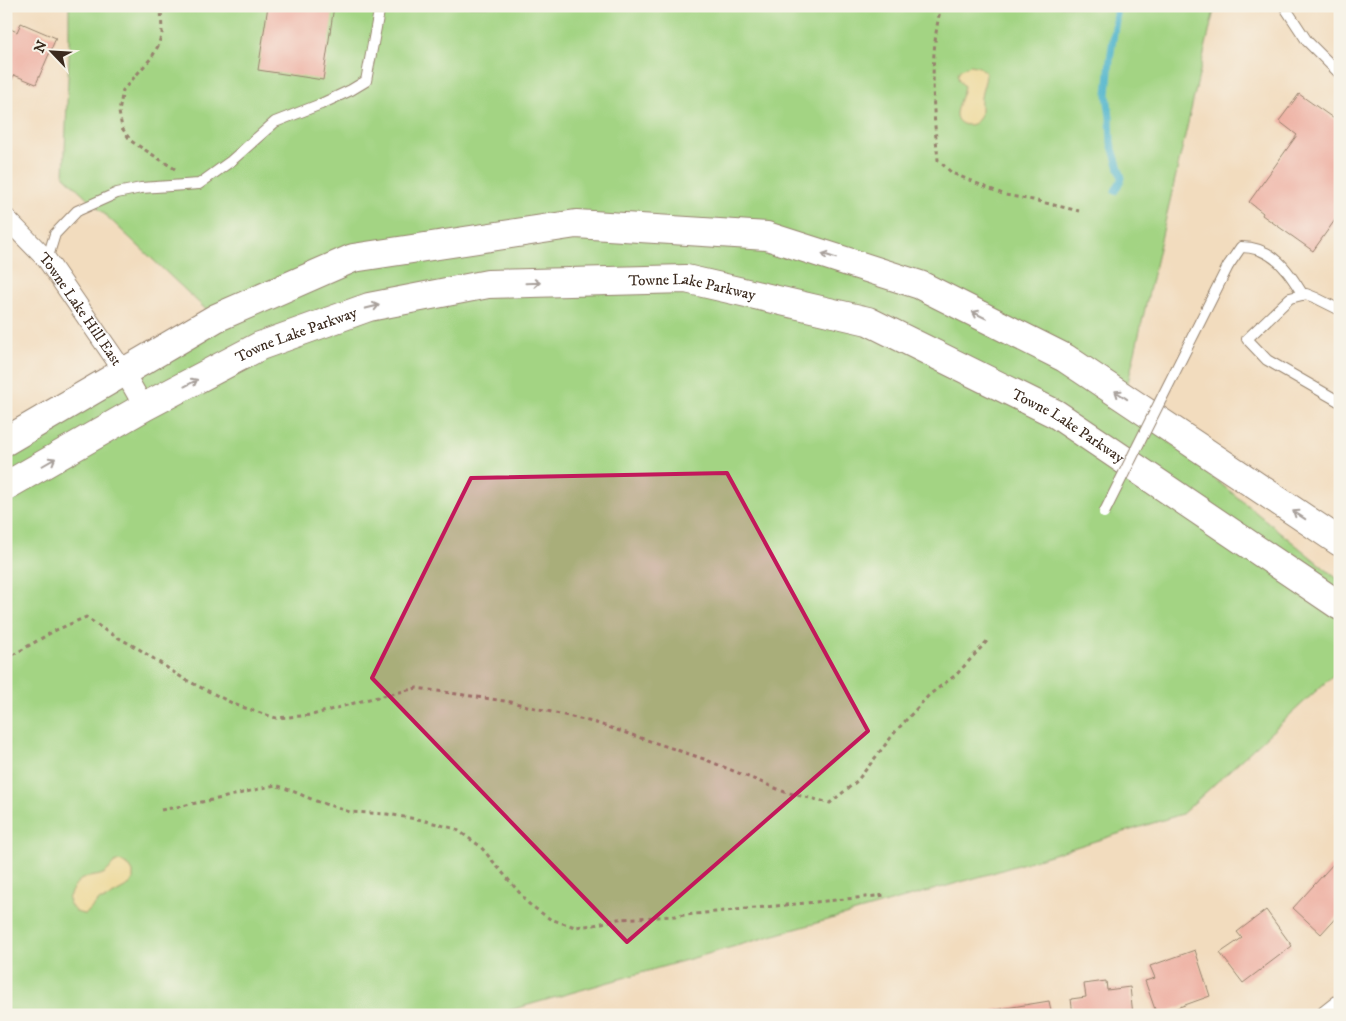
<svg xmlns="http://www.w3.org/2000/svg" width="1346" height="1021" font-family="'IM FELL DW Pica',serif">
  <rect width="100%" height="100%" fill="#f7f3e8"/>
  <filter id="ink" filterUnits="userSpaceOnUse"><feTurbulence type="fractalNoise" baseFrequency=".02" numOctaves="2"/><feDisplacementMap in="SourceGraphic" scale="10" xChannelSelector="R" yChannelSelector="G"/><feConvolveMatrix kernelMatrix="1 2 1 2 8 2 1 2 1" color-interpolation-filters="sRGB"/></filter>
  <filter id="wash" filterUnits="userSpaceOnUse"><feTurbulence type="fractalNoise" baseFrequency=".0096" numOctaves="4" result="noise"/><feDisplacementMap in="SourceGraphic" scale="20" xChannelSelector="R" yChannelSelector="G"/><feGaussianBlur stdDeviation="1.12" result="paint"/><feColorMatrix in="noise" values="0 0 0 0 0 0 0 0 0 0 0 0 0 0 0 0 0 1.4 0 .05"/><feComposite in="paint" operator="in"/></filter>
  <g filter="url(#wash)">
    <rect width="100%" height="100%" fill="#f2dcbe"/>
    <path fill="#a3d483" stroke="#6f7f50" d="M69,6H1215L1123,404L1340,581V669L1182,814L989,874L493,1015H6V444L215,318L64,176L69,54Z"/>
    <path fill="#eeda9e" stroke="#94825e" d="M971,65L979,67L986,73C986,82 982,89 981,97C980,104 983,114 978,120C971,129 955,125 956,113C957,104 963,95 964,86C953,76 958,68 971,65Z
      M120,861L130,867L133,872V879L130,885L105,899L98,901L86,914C76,914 71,909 68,899C73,888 76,879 89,877C94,876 100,876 105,873C112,868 111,863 120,861Z"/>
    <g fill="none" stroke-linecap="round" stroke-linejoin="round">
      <path stroke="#4eb4cc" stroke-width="7" d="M1115,191L1122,178L1111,143L1110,117L1107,95L1110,59L1116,20V6"/>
    </g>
    <g id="blocks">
      <path fill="#eeaea0" d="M268,6H334L323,80L258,70Z
        M21,23L56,38L36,84L14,75L6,92V27L17,32Z
        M1299,94L1340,123V213L1313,251L1262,215L1263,213L1249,202L1297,135L1279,121Z
        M1334,863L1340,869V913L1321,934L1293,908Z
        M1266,910L1292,946L1243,983L1220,953L1242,938L1237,932Z
        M1195,950L1210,996L1157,1015L1145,981L1155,978L1150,966Z
        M1106,981L1107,990L1130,987L1133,1015H1073L1071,999L1086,997L1084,984Z
        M1049,1001L1052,1015H994V1010Z"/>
    </g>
  </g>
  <g filter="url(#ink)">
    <use href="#blocks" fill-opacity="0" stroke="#96836e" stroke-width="1"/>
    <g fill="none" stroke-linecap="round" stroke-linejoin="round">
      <g stroke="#96836e" stroke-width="12">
        <path id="service" d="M1285,6L1286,9L1307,41L1340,74
          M47,260L55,234L77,211L117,193L141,188L199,184L231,161L275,122L321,104L351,90L366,81L380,6
          M1228,266L1241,247C1273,247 1288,270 1303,295
          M1340,310L1316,298L1306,294L1290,298L1247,339L1267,360L1340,402"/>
      </g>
      <g stroke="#96836e" stroke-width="21">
        <g id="minor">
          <path id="s1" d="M6,218L47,260L124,372L144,407"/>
          <path d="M1326,1015L1340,1004"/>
        </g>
      </g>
      <g stroke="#96836e" stroke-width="30">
        <g id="secondary">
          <path d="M6,441L216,318L353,258L576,224L767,236L920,285L1065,358L1340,542"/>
          <path id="s2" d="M6,486L144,407L260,346L369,307L488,284L686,279L868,321L1056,414L1340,606"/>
        </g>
      </g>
      <path stroke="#96836e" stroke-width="3" stroke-dasharray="4 4" stroke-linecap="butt" d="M161,6L162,33L158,46L152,57L123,90L119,112L122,128L131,141L175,169
        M941,6C929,56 933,109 938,160L952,173L1005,195L1033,200L1079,211
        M6,659L54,631L86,617L106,631L139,649L184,679L236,705L276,718L312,715L365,700L417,688L511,702L596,723L704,759L785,792L830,803L857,781L896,731L929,695L957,674L988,640
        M161,810L222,798L275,785L290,790L316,801L350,812L387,814L422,820L456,829L480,846L529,904L550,919L575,927L594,925L618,919L675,916L886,895"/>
      <use href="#service" stroke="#fff" stroke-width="10"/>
      <use href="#minor" stroke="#fff" stroke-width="19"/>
      <use href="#secondary" stroke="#fff" stroke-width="28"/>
      <g stroke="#96836e" stroke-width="12" stroke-linecap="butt">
        <path id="service-bridge" d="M1104,513L1228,266"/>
      </g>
      <use href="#service-bridge" stroke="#fff" stroke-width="10"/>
    </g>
    <defs><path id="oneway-shaft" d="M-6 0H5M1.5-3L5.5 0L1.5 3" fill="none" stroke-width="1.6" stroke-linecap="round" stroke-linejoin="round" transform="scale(1.25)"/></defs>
    <g stroke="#a79f9a">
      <use href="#oneway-shaft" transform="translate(829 256) rotate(-162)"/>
      <use href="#oneway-shaft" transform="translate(533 283) rotate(-2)"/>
      <use href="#oneway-shaft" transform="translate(372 307) rotate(-14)"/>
      <use href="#oneway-shaft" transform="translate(979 315) rotate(-154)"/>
      <use href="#oneway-shaft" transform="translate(191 383) rotate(-28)"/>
      <use href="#oneway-shaft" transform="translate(1121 395) rotate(-146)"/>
      <use href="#oneway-shaft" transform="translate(49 462) rotate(-30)"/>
      <use href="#oneway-shaft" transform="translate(1299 515) rotate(-147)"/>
    </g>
  </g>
  <path fill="#c2185b" fill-opacity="0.2" stroke="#c2185b" stroke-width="4" stroke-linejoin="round" d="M727,473L868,731L627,942L372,678L471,478Z"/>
  <g text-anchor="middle" stroke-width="4" stroke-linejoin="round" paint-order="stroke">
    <g font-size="15" fill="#3b2a1e" stroke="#f7f3e8">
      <text dy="5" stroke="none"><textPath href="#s2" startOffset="732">Towne Lake Parkway</textPath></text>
      <text dy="5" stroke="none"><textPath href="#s1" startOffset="118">Towne Lake Hill East</textPath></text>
      <text dy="5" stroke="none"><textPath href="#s2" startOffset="328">Towne Lake Parkway</textPath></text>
      <text dy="5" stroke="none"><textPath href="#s2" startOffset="1138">Towne Lake Parkway</textPath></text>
    </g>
  </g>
  <rect width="1346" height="1021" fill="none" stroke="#f7f3e8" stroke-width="25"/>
  <g transform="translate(52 52) rotate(295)" stroke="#f7f3e8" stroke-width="4" paint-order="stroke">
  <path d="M0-4L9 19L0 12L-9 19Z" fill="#3b2a1e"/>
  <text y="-8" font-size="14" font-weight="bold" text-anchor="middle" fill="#3b2a1e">N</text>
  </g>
</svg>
